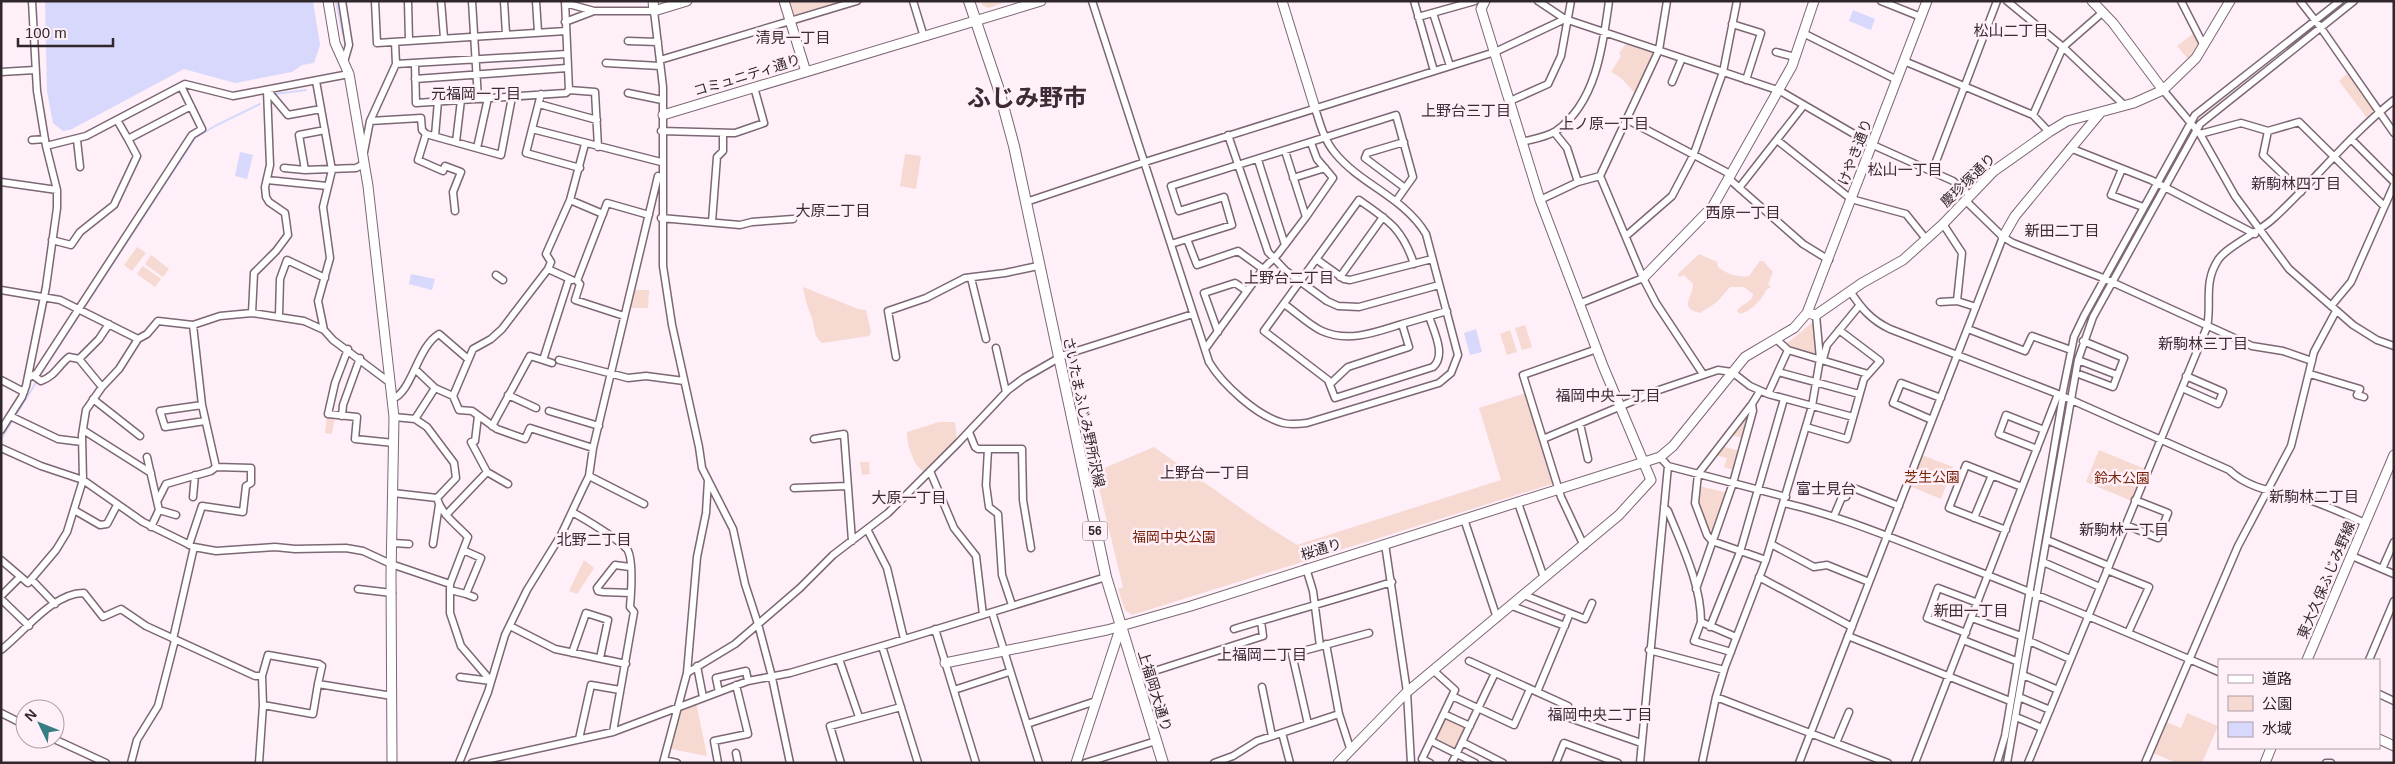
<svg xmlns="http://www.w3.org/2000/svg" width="2395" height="764" font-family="Arial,'Noto Sans JP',sans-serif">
  <rect width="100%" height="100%" fill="#feeff8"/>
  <path fill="#f6d9d1" d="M788,1H843L793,17Z
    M981,1H1008L988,8L982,5Z
    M2194,33L2199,45L2189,60L2177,46Z
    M1628,41L1656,51L1636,94L1621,78L1611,72L1621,56L1619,53Z
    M2349,72L2374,109L2367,118L2339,81Z
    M905,154L921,156L916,189L900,186Z
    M137,247L146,253L132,271L124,265Z
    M1699,254L1717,262L1718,267C1727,274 1738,278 1749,276L1760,261H1763L1773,272L1768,284L1771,287L1766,290C1762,300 1751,311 1740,314L1737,311C1741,304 1753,302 1753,294L1744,287H1730L1717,302L1700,313C1677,308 1694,296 1693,284L1684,275L1679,277L1678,274Z
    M151,255L169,269L163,277L145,264Z
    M143,266L161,279L155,287L137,274Z
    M803,287L858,309L866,310L871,332L869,336L822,343C813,336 815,327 812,318C807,306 805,299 803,287Z
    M633,290H649L648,308H629Z
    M1813,322L1815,356L1789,348L1785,345Z
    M1525,325L1532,347L1522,350L1515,328Z
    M1510,330L1517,352L1507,355L1500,334Z
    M1526,393L1555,483L1132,615L1125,610L1118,589L1123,587L1095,472L1154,447L1256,519L1297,545L1501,480L1479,408Z
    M1749,411L1743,438L1730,435Z
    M327,417H335L332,434L325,433Z
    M939,422H955L957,440L924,472C913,465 907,445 907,432Z
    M1722,446L1739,451L1734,470L1724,467L1727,458L1714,455Z
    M2099,450L2145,469L2132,501L2086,482Z
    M1922,455L1953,467L1941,499L1910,486Z
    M860,462H869L870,474L862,475Z
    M1699,486L1728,493L1713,536L1709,535L1697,503Z
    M584,560L594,568L577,594L569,591Z
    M696,702L707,756L671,749L680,708Z
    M2187,713L2218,726L2202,763H2177L2153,753L2166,722L2181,728Z
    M1445,716L1466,727L1453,750L1435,741L1434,738Z"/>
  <path fill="#d8d8fc" d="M45,1H313L320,45L314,63L302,65L292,72L235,83L184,69L70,130L63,131L53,123L47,91Z
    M1853,10L1875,19L1871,30L1849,21Z
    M240,152L253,155L247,179L235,176Z
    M411,274L435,279L432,290L409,284Z
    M1476,329L1482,352L1470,355L1464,333Z"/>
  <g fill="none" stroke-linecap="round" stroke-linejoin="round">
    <path stroke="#d8d8fc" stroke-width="2" d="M336,1L343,35
      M276,94L306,90
      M39,377L195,138L215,126L260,104
      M1,439L37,381"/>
    <g stroke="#7c6774" stroke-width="9">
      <path id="street" d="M342,1L349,45L344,62
        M375,1L377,43L566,31
        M408,1L409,41
        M441,1L444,38
        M472,1L478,99
        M504,1L506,34
        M536,1L538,32
        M565,1L569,90
        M913,1L924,37
        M1092,1L1209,362C1223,385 1257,416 1283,423C1291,425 1299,424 1307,423L1439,383L1451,373L1458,355L1426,234C1404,197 1361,185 1335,153C1324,140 1320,124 1315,108
        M1414,1L1434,71
        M1538,1L1565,19
        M1881,1L1921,17
        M2007,1L2063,47L2124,105
        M2181,1L2203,44
        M2300,1L2321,28L2394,133
        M565,3L594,11H654L663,87V266L672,325L699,447L702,468L733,529L745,584L758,624L771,673L790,763
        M1433,13L1450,66
        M1418,17L1475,1
        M565,22L594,11
        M1732,24L1761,33L1746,80
        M1803,33L1897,80
        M628,41L658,42
        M1776,52L1795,57
        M660,60L857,1
        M1904,61L2033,115L2049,132
        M606,63L660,66
        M396,64L567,54
        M415,64L416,103L566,93L569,90L595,92L598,147
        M1,72L35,70
        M415,79L567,68
        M316,81L332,170L323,207L330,258L318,301L324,330
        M1672,82L1682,58
        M267,90L288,115L321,109
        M2163,90L2200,134L2235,196L2289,269L2353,325L2377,340L2394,346
        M628,93L662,100
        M541,94L532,129L661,162
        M1510,101L1548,84L1561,56L1571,1
        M539,104L597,120
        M2033,115L2063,47L2103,12
        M1626,119L1730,174
        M117,120L128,139L191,106
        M370,121L396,64L395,42
        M532,129L526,153L580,168
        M325,130L299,135L305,170L356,168L364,164
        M661,131L735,133L764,123L754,87
        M2268,131L2263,155L2301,192
        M1554,132L1567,148L1578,182
        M426,134L501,155L512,97
        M2200,134L2241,123L2268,131L2299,122L2384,206
        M1228,135L1268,252L1286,271L1327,301L1338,306L1359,307L1439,285
        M435,136L438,101
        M2351,139L2394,182
        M32,140L45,139
        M77,140L80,167
        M1777,140L1851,199L1906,214L1926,239
        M456,142L461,100
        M1404,142L1367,153L1365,158L1405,188
        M1522,142C1533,139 1547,137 1556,131C1596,103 1603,46 1609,1
        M46,146L86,136L185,84L233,96L349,74
        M477,148L488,98
        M2070,148L2151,180L2255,234
        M1285,151L1306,217
        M364,152L370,121L421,118L422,130L426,134L418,160L443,171L445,166L461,172L453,192L455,211
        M1258,160L1285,245
        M284,168L305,170
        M2122,169L2111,195L2143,207
        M1932,172L1997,1
        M1600,176L1643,278L1656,303L1703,374
        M1293,178L1325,168
        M1728,178L1803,244L1829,260
        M267,180L327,186
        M1,182L57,190
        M1739,188L1804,105
        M570,200L603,214
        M1540,200L1578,182L1600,176L1659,50L1667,1
        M1965,200L2003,237L2013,243L2103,278L2252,346L2283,351L2312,361
        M1026,202L1145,162L1495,52L1565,19L1780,91L1873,145L1953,181L1970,195
        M661,218L740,225L752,222L793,219
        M712,222L717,157L723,151V133
        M1943,224L1962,253L1957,301L1976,307
        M1626,236L1672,196L1693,156L1723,72L1737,1
        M1187,239L1197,265L1238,251L1263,269
        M52,240L71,245L80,232L114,205L137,156L128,139
        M1171,244L1232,225L1224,197L1179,211L1171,186L1396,115L1413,177L1396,201
        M1316,259L1344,279L1350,280L1432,259
        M1414,264C1402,228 1389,221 1359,200L1264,331L1328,380L1335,398L1433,367C1447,355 1433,330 1429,316
        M548,269L572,280
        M496,275L503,280
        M1340,277L1383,217
        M971,278L986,339
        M1,290L60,300L138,339L147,334L158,321L193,325L220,316L252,313L304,321L324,330L333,340L389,382
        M1850,291C1861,308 1871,320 1890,329L2058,394
        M1940,302L1957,301
        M1581,303L1643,278
        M1284,304C1296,312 1309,325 1322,331C1349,343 1376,332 1402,324
        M2331,306L2351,282L2394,185
        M252,313L254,273L276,251L288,235L285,213L269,202L266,197L265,187L270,165L267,90
        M279,316L280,279L287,260L325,278
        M624,316L575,300L580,284L577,281L607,203L649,215
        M1968,329L2025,351L2032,336L2071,350
        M1218,332L1204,293L1235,283L1247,291
        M1776,339L1788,350L1868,374
        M996,348L1006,392
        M348,349L335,383L328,414L357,417L355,439L394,443
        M1205,349L1263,269L1278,254L1306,217L1333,178L1317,159L1311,143
        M896,357L888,311L926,298L965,278L1005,273L1038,266
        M79,359L99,339L109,324
        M1823,359L1827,345L1859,306
        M543,360L552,363
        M559,360L628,378L646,376L684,381
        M2078,360L2117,375
        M415,369L435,388L453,396L459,410L472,411L497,429L525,439L530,428L593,448
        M1778,372L1859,394
        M2076,373L2113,387L2124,358L2083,341
        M2310,374L2360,389L2357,395L2364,397
        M34,376L41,381C55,376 58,366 69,357L79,359L102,387
        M28,378L37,373L192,135L202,129L181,86
        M1,380L24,392
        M1330,384L1348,367L1409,347L1402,324L1447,311
        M2182,388L2218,404L2223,392L2186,376
        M1760,391L1752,404L1698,474L1695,503L1707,535L1712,541L1766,560
        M1768,394L1788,350
        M508,395L536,408
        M453,396L473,349L491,339L502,329L548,269L551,262L546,254L570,200L585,144
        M2062,396L2074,337L2084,316L2195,115L2340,1
        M93,399L140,436
        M392,399C412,393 417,347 439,334L468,359
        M202,405L160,411L165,427L205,421
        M549,411L599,426
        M10,416L58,439L82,442
        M342,416L343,405L360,358
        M478,416L475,441L471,442L487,472L508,484
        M394,417L415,419L427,427L454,463L456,478L437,498
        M415,419L435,388
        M1932,420L1893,403L1901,383L1941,398
        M1580,424L1588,459
        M492,426L530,356L543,360L569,279
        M1806,427L1847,439L1864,379L1880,361L1839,330
        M1,430L22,397L26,386L46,287L57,208V190L46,146L37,91L32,1
        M83,430L151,473
        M969,432L975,447L978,449H1022L1023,500L1031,548
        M814,439L844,434L852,541
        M1543,439L1659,390L1718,370L1732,372L1750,386L1768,394L1853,417
        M1,448L41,466L83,480L143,522L194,547L216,551L275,547L295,549L346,548L363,551L391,564L450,584
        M988,449L986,485L989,507L998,514L1002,575L1012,605
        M2037,449L1999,434L2006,415L2044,430
        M147,457L159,510L151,527
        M1660,457L1668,466L1786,497
        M930,471L954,528L976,556L983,615
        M589,476L644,504
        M794,488L847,486
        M393,493L437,498C441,514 457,525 468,537L450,584V613L461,646L491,681L460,677
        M193,497L195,475
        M158,500L166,484L211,471L216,467L202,405L193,325
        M1518,503L1544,578
        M1784,503C1841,516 1894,539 1949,560C2040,595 2129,633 2219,672
        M1664,507L1668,511C1682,546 1701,584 1701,622L1736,637
        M74,510L100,525L107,524L117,505
        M159,510L176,515
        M572,512C585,519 618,539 627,549C634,559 631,595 630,607L634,612L613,732
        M446,515L487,472
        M1834,516L1842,497H1846L1851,487L1899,506
        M1974,518L1992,475
        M1464,519L1497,618
        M2126,525L2158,538L2168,513L2135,500
        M867,529L887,568L904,639
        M2006,530L1949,508L1966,465L2022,487
        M2047,540L2109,566
        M393,543L409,544
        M433,544L439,505
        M1385,544L1407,692L1411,763
        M1771,544L1814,567L1827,565L1869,582
        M189,545L202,506L243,512L246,486L251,483V468L216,467
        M1584,546L1561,497L1523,375L1597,349
        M2352,556L2394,574
        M1,560L28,583L56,550L67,532L83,480L82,435L86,410L102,387L119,369L138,339
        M2043,562L2100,587
        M630,567L615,565L597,588L598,591L603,592L631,593
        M1306,568L1313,591L1320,646
        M2382,569L2394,542
        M2107,570L2149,587L2128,633
        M1759,577L1852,627
        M32,580L55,604
        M358,589L392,593
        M1696,589L1733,483L1753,411L1752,404
        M450,590L466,594L481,558L463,550
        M466,594L474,597
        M1524,595L1585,619L1592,603
        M1,596L20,577
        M1,599L29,626
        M1512,606L1565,626
        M992,612L1039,763
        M1972,618L2021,636
        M1701,622L1694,641L1731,652
        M510,626L555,649L626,664
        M1710,627L1740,552L1784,399
        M935,629L976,763
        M1234,629C1287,613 1340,598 1392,582
        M1966,633L1927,618L1938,588L1978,603
        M1848,636L2010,701
        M173,639L194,547
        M1963,640L2016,661
        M2029,641L2070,659
        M1326,644L1339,714L1350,748
        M882,646L918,763
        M1,650C23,633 54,592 84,593L103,617L121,609L146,626L255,676H262L268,655L319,664L322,666L318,684L392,696
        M1649,650L1724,670
        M572,653L586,613L608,620L600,658
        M839,659L859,717
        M2369,660L2394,601
        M1469,661L1568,706L1564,716L1641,743
        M697,666L703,697
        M687,673L735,644L800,588L833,555L888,513L958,443L1008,390L1024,378L1064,355L1193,314
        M2023,675L2058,690
        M1136,677L1263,636L1261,621
        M1262,687L1272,736
        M954,690L1009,672
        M719,692L716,678L746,671L748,681
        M1537,692L1570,613
        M2379,694L2394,701
        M1452,696L1514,725L1530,689
        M1716,697L1888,763
        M2019,697L2050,710
        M263,705L313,714L318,684
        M1,713L25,725
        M1444,714L1470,726
        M2016,717L2042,728
        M1027,724L1096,701
        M1308,724L1292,654L1369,633
        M1282,733L1290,763
        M54,739L106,763
        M579,739L591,685L620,690
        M1431,741L1475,763
        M1462,742L1503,763
        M1836,743L1849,712
        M736,753L738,763
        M664,760L677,763
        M131,763L137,740L158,706L175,640
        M259,763L263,705L262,676
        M459,763L488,692L505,635L527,590L561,535L584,486L589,476L593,448L658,176
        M472,763L613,732L748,681L790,673L882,646L1106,577
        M663,763L687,673L697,557L706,513L708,480
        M718,763L714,741L748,734L736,685
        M841,763L830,726L901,707
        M1085,763L1156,741
        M1214,763L1233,756L1257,741L1339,714
        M1430,763L1422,759L1455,690L1434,671
        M1452,763L1495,673
        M1556,763L1564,743L1618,763
        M1640,763L1668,466
        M1702,763L1716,697L1725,667L1766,560L1812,406L1820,359L1816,315
        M1799,763L2003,237
        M1915,763L2058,394L2229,470C2253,493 2286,492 2315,502C2332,508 2349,516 2365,523
        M1997,763L2005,736L2063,396
        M2007,763L2078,360L2093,317L2200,124L2354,1
        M2028,763L2207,327C2212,304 2203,283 2218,260C2227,246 2260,232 2275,217C2316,179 2350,135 2394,100
        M2145,763L2238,546L2291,446L2314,352L2336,311
        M2326,763H2331"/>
    </g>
    <g stroke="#7c6774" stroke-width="11">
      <path id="secondary" d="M328,1L335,43L349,74L368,186L394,417L391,575L392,763
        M653,1L654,11L687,1
        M784,1L806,72
        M1282,1L1315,108
        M2092,1L2113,23L2163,90
        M663,115L1041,1
        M2003,237L2015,216L2101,112
        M1643,278L1713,206L1792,66L1814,1
        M1807,313L1816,315L1862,283L1903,260L1943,224L1994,171L2049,132L2067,121L2134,103L2163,90L2196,58L2230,1
        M2307,660L2394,455
        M945,663L1107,630L1191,606L1660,457L1673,446L1745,357L1794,328L1807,313L1927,1
        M2379,739L2394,746
        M1076,763L1121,626
        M1338,763L1407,692L1619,515L1651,480L1603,366L1540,200L1481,9L1485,1
        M2265,763L2271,748"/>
    </g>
    <g stroke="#7c6774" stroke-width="12">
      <path id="primary" d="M969,1L998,87L1014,146L1106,577L1163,763"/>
    </g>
    <use href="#street" stroke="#fff" stroke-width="6"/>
    <use href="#secondary" stroke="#fff" stroke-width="9"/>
    <use href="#primary" stroke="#fff" stroke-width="10"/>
  </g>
  <g text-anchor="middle" stroke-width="5" stroke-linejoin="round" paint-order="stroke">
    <rect fill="#feeff8" stroke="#6e6369" stroke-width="1" x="1082.5" y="521.5" width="25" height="19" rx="4"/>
    <g font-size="12" font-weight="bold" fill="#30272c">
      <text x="1095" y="535">56</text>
    </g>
    <g font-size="14" fill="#30272c" stroke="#feeff8">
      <text transform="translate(747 75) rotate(-17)" y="5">コミュニティ通り</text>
      <text transform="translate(1855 152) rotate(-69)" y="5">けやき通り</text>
      <text transform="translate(1968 180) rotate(-44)" y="5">慶珍塚通り</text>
      <text transform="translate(1084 412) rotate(78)" y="5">さいたまふじみ野所沢線</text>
      <text transform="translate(1321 549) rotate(-17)" y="5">桜通り</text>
      <text transform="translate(2326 580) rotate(-67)" y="5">東大久保ふじみ野線</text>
      <text transform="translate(1155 691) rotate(73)" y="5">上福岡大通り</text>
    </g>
    <g font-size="14" fill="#762205" stroke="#feeff8">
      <text x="1932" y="482">芝生公園</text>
      <text x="2122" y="483">鈴木公園</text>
      <text x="1174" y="542">福岡中央公園</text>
    </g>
    <g font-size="15" fill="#3c2a35" stroke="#feeff8">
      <text x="2011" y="36">松山二丁目</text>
      <text x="793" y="43">清見一丁目</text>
      <text x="476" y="99">元福岡一丁目</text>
      <text x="1466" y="116">上野台三丁目</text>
      <text x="1604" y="129">上ノ原一丁目</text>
      <text x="1905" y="175">松山一丁目</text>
      <text x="2296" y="189">新駒林四丁目</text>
      <text x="833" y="216">大原二丁目</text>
      <text x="1743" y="218">西原一丁目</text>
      <text x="2062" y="236">新田二丁目</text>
      <text x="1289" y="283">上野台二丁目</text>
      <text x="2203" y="349">新駒林三丁目</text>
      <text x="1608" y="401">福岡中央一丁目</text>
      <text x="1205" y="478">上野台一丁目</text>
      <text x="1826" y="494">富士見台</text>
      <text x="2314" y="502">新駒林二丁目</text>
      <text x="909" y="503">大原一丁目</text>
      <text x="2124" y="535">新駒林一丁目</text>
      <text x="594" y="545">北野二丁目</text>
      <text x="1971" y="616">新田一丁目</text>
      <text x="1262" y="660">上福岡二丁目</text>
      <text x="1600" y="720">福岡中央二丁目</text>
    </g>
    <g font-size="24" font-weight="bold" fill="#3c2a35" stroke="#feeff8">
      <text x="1027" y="106">ふじみ野市</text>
    </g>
  </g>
  <rect width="2395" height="764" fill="none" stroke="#30272c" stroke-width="5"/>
  <rect x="2218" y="659" width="162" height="90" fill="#feeff8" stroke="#ac9fa6"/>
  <rect x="2228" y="675" width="25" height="8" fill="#ffffff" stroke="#ac9fa6"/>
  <text x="2262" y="684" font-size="15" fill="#30272c">道路</text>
  <rect x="2228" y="696" width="25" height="15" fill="#f6d9d1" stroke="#ac9fa6"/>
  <text x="2262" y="709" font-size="15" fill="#30272c">公園</text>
  <rect x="2228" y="722" width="25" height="15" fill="#d8d8fc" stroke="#ac9fa6"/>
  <text x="2262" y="734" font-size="15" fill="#30272c">水域</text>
  <g transform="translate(40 724) rotate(313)"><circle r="24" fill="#feeff8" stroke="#ac9fa6"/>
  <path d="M0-4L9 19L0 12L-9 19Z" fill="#357e83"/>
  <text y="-8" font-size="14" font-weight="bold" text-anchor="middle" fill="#30272c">N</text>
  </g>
  <path d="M18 38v8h95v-8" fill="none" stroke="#30272c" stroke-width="2.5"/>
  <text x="25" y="38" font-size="15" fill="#30272c" stroke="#feeff8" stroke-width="4" paint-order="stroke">100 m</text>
</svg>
